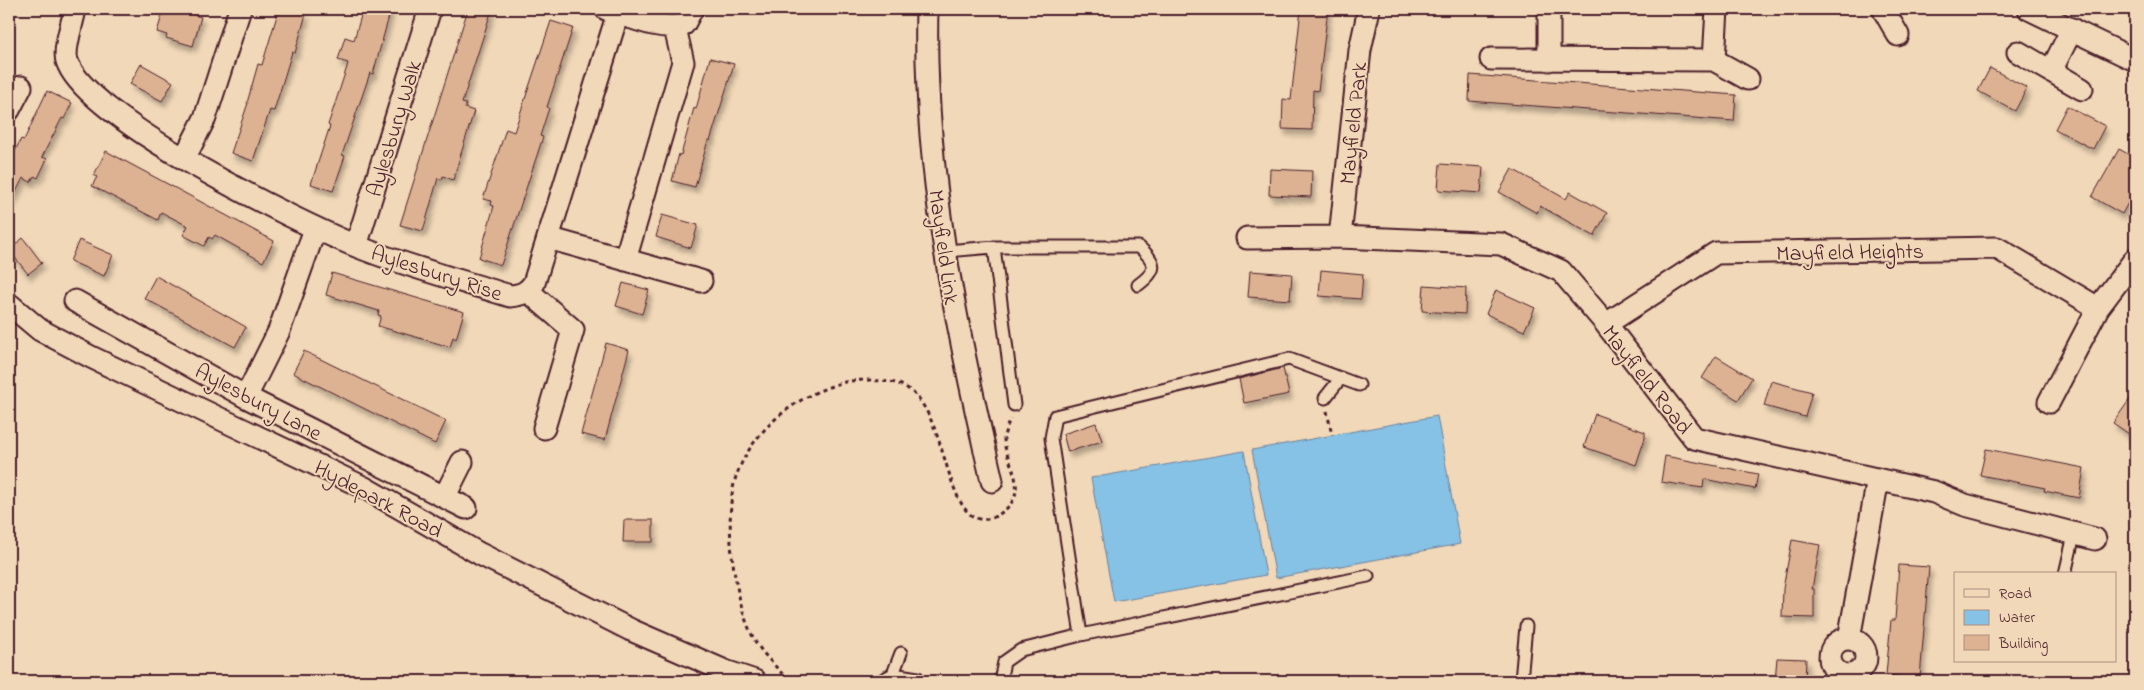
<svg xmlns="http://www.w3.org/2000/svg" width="2144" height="690" font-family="'Indie Flower',sans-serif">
  <defs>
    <filter id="shadow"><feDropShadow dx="3" dy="5.5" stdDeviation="2.5" flood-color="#0004"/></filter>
  </defs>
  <rect width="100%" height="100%" fill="#f1d8b8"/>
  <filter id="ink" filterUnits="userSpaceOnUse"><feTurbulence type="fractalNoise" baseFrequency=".02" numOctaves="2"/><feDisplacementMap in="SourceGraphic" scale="10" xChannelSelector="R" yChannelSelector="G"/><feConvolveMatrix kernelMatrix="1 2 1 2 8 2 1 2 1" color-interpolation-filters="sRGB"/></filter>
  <g filter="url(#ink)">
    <path fill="#86c2e5" stroke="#6e819b" d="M1437,416L1460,544L1276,578L1252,450Z
      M1244,451L1266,575L1114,602L1091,478Z"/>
    <path fill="#dcb292" stroke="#4a1f2b" filter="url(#shadow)" d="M164,9L174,12L175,9L201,17L193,46L166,38L167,35L157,32Z
      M279,9H288L306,14L295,53L292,52L274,111L270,110L253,161L231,153L248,103H247L258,64L262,65Z
      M363,9H391L373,74L370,73L342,155L345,156L333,191L311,184L330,126L328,125L347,67L348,63L338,60L345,37L354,40Z
      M468,9H492L462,103L466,104L465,108L474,111L453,180L443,176L442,180L438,178L423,231L400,225Z
      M1301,9H1328L1318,91L1313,90L1312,130L1282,129L1283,99L1291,100Z
      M551,21L573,28L547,107L549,108L540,136L543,137L501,265L479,258L494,206L491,205L492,201L483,199L506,129L514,132Z
      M710,58L734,64L710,141L708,140L695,187L672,181L679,154L681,155L694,108L696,109Z
      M141,64L173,82L162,101L130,84Z
      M1990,68L2027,88L2015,111L1978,91Z
      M1470,75L1736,95L1734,121L1469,101Z
      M47,91L72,103L64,119L62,118L42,157L47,159L38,178L34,176L31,182L23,178L9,206V163L21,139L24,140Z
      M2067,106L2105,126L2093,149L2055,129Z
      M2119,149L2135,158V190L2122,214L2092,197Z
      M106,151L274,241L263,262L215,235L212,239L209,237L204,246L183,235L188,226L161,212L158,220L92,186L97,177L94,175Z
      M1440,164L1483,167L1481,193L1438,190Z
      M1270,169L1312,171L1311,197L1269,195Z
      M1512,169L1566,199L1570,192L1607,213L1594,236L1540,206L1537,213L1499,192Z
      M662,215L698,225L691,248L656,237Z
      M23,238L42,263L28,274L9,250Z
      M79,240L113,255L104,276L70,261Z
      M1321,270L1363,274L1361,299L1319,296Z
      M1250,271L1292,274L1290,300L1248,297Z
      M332,273L464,312L456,339L453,337L450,347L378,326L381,316L378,315L379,311L326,295Z
      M156,276L246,327L235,347L144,298Z
      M623,283L649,290L642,314L616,306Z
      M1424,285L1466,288L1465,314L1422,311Z
      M1496,290L1535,308L1524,331L1486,314Z
      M606,343L629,350L605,440L581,434Z
      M304,351L446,421L435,444L293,373Z
      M1716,356L1752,378L1738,400L1702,378Z
      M1283,368L1289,394L1244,403L1239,379Z
      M1771,381L1812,392L1805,417L1764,406Z
      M2135,392V438L2113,423Z
      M1595,414L1645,432V438L1636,465L1584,447Z
      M1096,423L1102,441L1068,452L1063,434Z
      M1986,449L2084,468L2079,498L2044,491L2045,488L1980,475Z
      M1665,456L1758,474L1755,489L1704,479L1703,488L1661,482Z
      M624,520H653V542H623Z
      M1792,540L1820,545L1812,589H1814V618L1782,617L1783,589Z
      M1899,565L1929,567L1920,678L1886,675L1891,620H1895Z
      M1777,658L1806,659L1805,681H1775Z"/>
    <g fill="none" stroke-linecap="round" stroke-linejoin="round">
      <g stroke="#4a1f2b" stroke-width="15">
        <path id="lane" d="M994,247L1014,405
          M946,251L994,247H1139C1158,263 1157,271 1138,285
          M1325,398L1341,378
          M2065,574L2074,535
          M1081,635L1051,438L1055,416L1289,359L1359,385
          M893,674L918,678
          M880,681L893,674L901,653
          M1000,681L1004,662L1021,650L1081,635L1368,576
          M1521,681L1526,626"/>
      </g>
      <g stroke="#4a1f2b" stroke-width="25">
        <path id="street" d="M75,9C73,22 63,49 67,61C85,118 297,222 356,246C405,266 459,280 510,296C522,295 528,292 534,283L618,13
          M606,9C628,16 662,32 684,24L692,9
          M927,9C923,168 956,327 992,481
          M1549,9V60
          M1883,9L1898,35
          M2029,9L2135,60
          M2018,52L2082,89
          M1491,59L1714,60L1748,79
          M1714,60L1717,9
          M2051,71L2072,29
          M9,110L21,87
          M184,159L205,118L240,9
          M1340,237L1360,50L1369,9
          M548,238L701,281
          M1247,238L1340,237L1501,244L1561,271L1606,324L1694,438L1934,492L1965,505L2095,539
          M356,246L430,9
          M625,260L683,62L675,28
          M528,291L573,330L544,428
          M75,301L246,397L466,508
          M9,304L40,330L91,357L365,488L480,554L631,630L725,671L755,681
          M1606,324L1716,253L1997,248L2098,308
          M246,397L279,331L315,229
          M2049,402L2098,308L2135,259
          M445,496L462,462
          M1830 657a18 18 0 1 1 36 0a18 18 0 1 1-36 0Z
          M1849,639L1878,479"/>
      </g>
      <path stroke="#4a1f2b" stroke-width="3" stroke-dasharray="4 4" stroke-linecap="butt" d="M1327,411L1332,435
        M786,681V678C775,665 760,652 753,637C734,601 722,513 737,474C754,428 798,394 845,382C859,379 876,380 890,382C952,389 939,528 988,519C994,518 1002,513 1007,508C1030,485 1003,460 1004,437C1005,431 1008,424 1010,419"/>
      <use href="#lane" stroke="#f1d8b8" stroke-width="11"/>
      <use href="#street" stroke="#f1d8b8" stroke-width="21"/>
    </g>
  </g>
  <g text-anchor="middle" stroke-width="4" stroke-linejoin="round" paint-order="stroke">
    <g font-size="22" fill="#4a1f2b" stroke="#f1d8b8">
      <text transform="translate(1352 123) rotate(-84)" y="8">Mayfield Park</text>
      <text transform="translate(393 128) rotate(-73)" y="8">Aylesbury Walk</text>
      <text transform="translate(945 247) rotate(82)" y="8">Mayfield Link</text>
      <text transform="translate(1850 251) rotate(-1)" y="8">Mayfield Heights</text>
      <text transform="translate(437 272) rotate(18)" y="8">Aylesbury Rise</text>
      <text transform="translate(1648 379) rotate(52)" y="8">Mayfield Road</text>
      <text transform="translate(259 401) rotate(28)" y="8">Aylesbury Lane</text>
      <text transform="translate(379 498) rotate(28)" y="8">Hydepark Road</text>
    </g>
  </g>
  <rect width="2144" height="690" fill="none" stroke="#f1d8b8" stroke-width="30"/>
  <rect x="15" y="15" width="2114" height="660" fill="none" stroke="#4a1f2b" stroke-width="2" filter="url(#ink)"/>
  <rect x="1954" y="572" width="162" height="90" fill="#f1d8b8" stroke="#ae8e80"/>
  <rect x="1964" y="589" width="25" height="8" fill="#f1d8b8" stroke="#ae8e80"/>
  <text x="1999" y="598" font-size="15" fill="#4a1f2b">Road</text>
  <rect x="1964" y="610" width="25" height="15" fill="#86c2e5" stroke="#ae8e80"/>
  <text x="1999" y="622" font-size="15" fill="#4a1f2b">Water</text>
  <rect x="1964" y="635" width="25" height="15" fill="#dcb292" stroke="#ae8e80"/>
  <text x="1999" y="648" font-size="15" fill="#4a1f2b">Building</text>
</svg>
